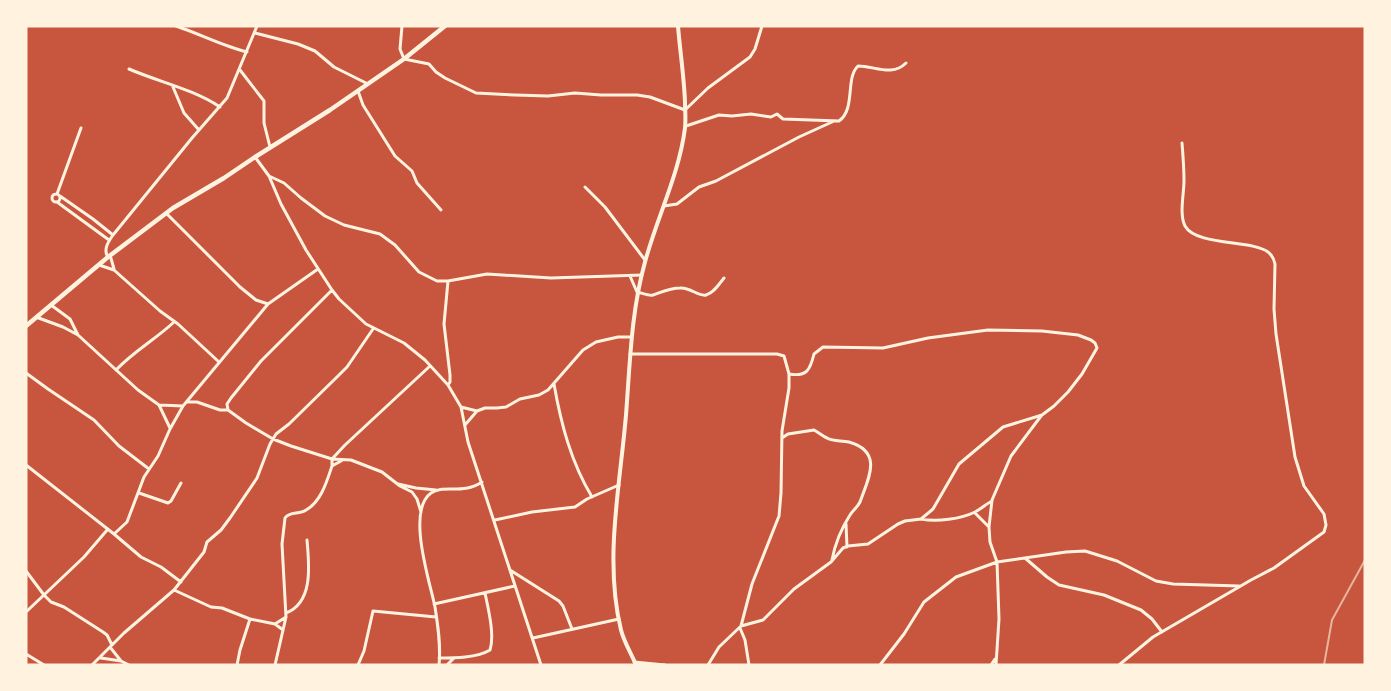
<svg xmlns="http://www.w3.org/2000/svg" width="1391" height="691" font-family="'PT Sans',sans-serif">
  <rect width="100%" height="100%" fill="#c8553d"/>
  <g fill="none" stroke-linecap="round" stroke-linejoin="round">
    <path stroke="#fff3e0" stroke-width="3" d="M176,26C200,34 223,46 247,52
      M402,26L400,49L404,59L429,64L436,72L445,78L476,93L515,95L548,96L575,93L601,95H637L650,97L685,110L708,88L750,57L755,49L762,26
      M255,33L298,44L315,51L334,67L368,84
      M129,69C159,82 193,89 220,107
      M240,70L264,101V123L270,147
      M173,87L184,113L199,130
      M358,91L363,105L395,156L412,171L417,183L441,210
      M686,126L719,115L732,116L751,114L771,117L777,114L783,119L839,121C856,109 845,78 858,66C875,66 892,77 906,63
      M255,157L269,176L281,204L306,250L332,290L339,299L366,324L404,343L425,360L448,385L461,407L468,442L541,665
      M269,176L284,183L301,198L325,216L344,225L380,234L395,245L419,272L437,281H448L487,274L551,278L642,275
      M585,187L605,207L645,260
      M52 198a4 4 0 1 1 8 0a4 4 0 1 1-8 0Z
      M57,194L81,128
      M60,196L93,219L113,235
      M57,202L109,240
      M664,206L677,204L699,187L716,181L799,137L832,122
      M166,213L240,287L256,300L268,304L318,269
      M110,255L114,269
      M108,257C103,250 108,242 113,235L192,138L227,98L257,26
      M99,265L114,270L160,311L178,324L219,362
      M630,276L637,292C642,293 649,296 653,295C662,292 670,288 680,288C690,287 699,297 706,295C714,293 719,284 724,278
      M51,305L70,319L78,335
      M36,317L63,327L78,335L138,390L159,405L170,428
      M630,354H777L784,356L789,374V388L782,431L781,493L779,516L752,584L741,626L719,647L708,665
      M116,370C134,351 156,339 174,322
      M26,373L48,389L94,420L119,446L149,469
      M554,384C561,424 571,462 592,497
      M448,385L450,382V375L444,324L448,281
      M187,402H197L220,410H228L246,423L273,439L291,446L332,459L351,460L382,472L400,486L412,492L417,499L421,512
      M159,405L183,406
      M461,407L477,411L485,408H497L506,407L520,399L539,395L548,390L583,350L596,342L618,337H631
      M228,410L227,404L231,398L261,361L332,290
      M465,425L477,411
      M782,438L788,434L814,430C818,432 822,436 827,438C834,442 842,440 849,442C884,452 868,479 860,502C857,508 853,510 850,515C841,529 835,544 832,560
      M341,461L332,466V459L345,445L430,366
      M26,465L114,534L141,557L161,567L181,582
      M398,484L416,488L436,490
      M139,493L168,503L171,501L181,483
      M975,513L988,526
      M921,519C937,522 961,519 975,512C981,509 986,504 992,501
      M495,520L532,512L575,507L587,499L619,485
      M846,524L847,547
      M114,534L127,522L144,477L158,456L170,429L183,406L268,304
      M1025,558L1047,577L1059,585L1104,595L1141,610L1152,619L1162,632
      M510,570L559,601L563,606L572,629
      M26,571L44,595L51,602L64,607L103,632L107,635L112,645
      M174,590L211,607L222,608L250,619
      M434,604L515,586
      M26,612L84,557L108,529
      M286,613C314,602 309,564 307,540
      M275,624L286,617
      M741,626L763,620L794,589L831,562L843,548L848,546L868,544L898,524L905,521L921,519L933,509L959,464L1003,427L1042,415L1054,406L1068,392L1082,374L1097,348L1095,343L1091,340L1078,335L1042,331L988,330L928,338L883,348L823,347L814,354C810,370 807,377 789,374
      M740,628L745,640L749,665
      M533,638L619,619
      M110,647L121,661
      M26,654L44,665
      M101,658L121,661L129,665
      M439,658C454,658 477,658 490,650C495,635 488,608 485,593
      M634,662L665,665
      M92,665L124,633L174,590L204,552L207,542L221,530L230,518L257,478L270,444L276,434L289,424L338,376L347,367L373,329
      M237,665L240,650L250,619L275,624L283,630
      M275,665L286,617L282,544L285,518C290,511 299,515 306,510C321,502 327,481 332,466
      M358,665L364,651L373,611L436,617
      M439,665C441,646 438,626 435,607C430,582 406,511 431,493C443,484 463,495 482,482
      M447,665L454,658
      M880,665L904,634L924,602L956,577L997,562L1066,552L1085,551L1117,561L1156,581L1173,584L1239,586
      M991,665L995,659
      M996,665L999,619L997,562L990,542L989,527L992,500L1011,456L1041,416
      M1119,665L1153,637L1251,580L1274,568L1324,532L1326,525L1324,514L1304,486L1295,457L1276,334L1274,309L1275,264C1274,259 1272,255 1268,252C1253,240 1196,246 1185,226C1179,214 1184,194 1184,181C1184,168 1183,155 1182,143"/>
    <path stroke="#fff3e0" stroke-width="4" d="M636,665C631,653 624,642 621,630C604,560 620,486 626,415C630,364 631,312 645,262C657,217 679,175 685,128C686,119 685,110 685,102C684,76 680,51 678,26"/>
    <path stroke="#fff3e0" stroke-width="4.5" d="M26,326L108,257L173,208L224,178L255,157L330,110L404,59L445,26"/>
    <path stroke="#e9b49f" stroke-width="2" d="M1324,665L1332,620L1365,560"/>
  </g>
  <rect width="1391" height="691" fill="none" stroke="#fff3e0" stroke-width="55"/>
</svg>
